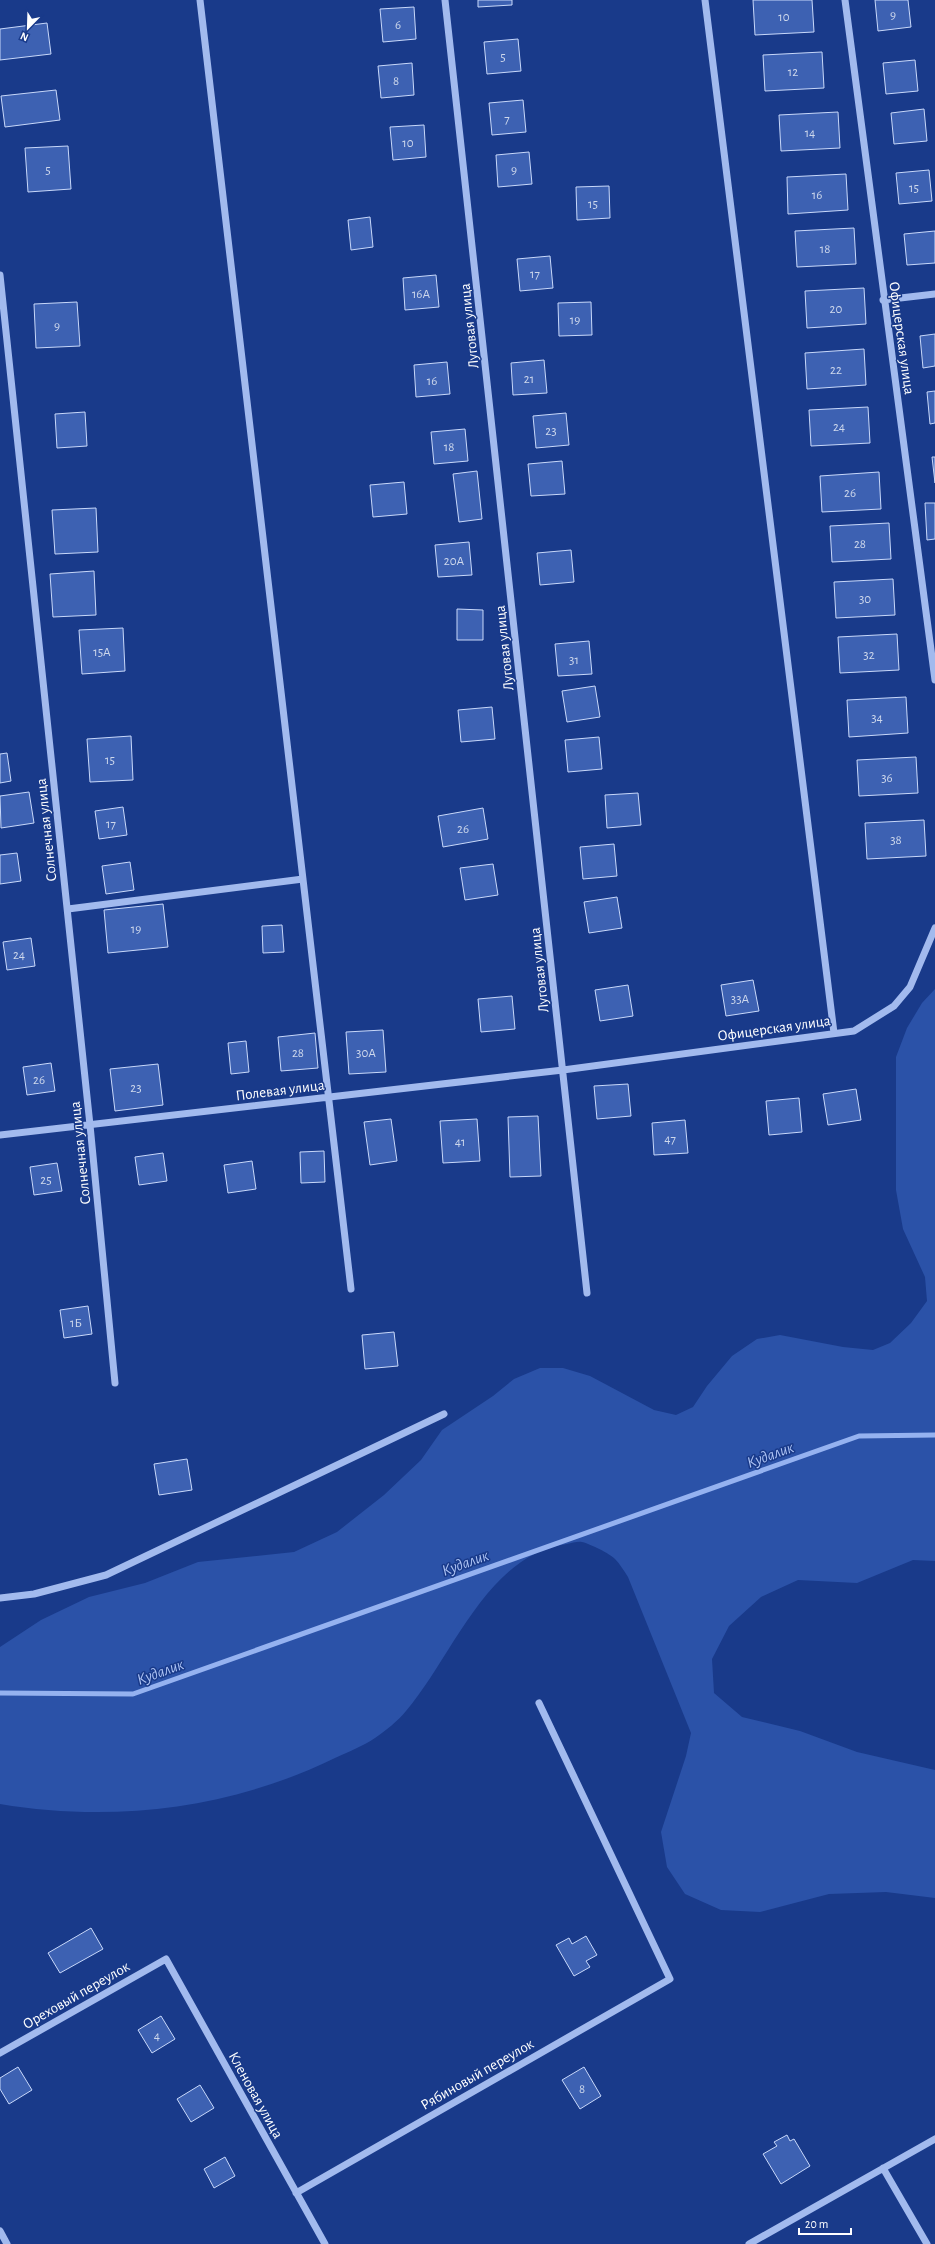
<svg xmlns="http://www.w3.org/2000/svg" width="935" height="2244" font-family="'Alegreya Sans',sans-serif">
  <rect width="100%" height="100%" fill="#193a8a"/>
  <path fill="#2b52a8" d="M935,989V1561L913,1560L857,1583L798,1580L761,1597L729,1626L712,1659L714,1693L742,1717L800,1731L857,1752L935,1770V1898L886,1892L829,1894L760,1912L721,1910L685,1894L667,1867L661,1832L686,1756L691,1733L628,1577C624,1571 620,1564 615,1559C611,1554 588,1543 582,1542C578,1541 572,1543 567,1544C487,1554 452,1658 406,1711C398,1721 385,1731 375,1738C363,1746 348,1752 335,1758C231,1809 113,1823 0,1804V1647L41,1620L89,1597L145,1583L198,1562L294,1552L337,1532L384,1495L421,1460L442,1430L493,1396L514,1379L540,1368H563L590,1376L654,1410L676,1415L693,1407L707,1386L732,1356L757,1339L780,1335L843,1347L873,1350L890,1343L911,1323L927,1301L925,1277L903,1229L896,1190V1057L907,1028L922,1003Z"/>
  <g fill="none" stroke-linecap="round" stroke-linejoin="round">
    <path stroke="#95b2f0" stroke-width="5" d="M0,1693L133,1694L859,1436L935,1435"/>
  </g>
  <path fill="#3d61b2" stroke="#c8d8fa" d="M478,0H512V5L478,7Z
    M753,0H812L814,32L755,35Z
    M875,0H908L911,27L878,31Z
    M414,7L416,39L383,42L380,9Z
    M47,23L51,54L0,60V29Z
    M518,39L521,71L487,74L484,42Z
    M822,52L824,88L765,91L763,55Z
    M915,60L918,91L886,94L883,63Z
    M412,63L414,95L381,98L378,66Z
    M56,90L60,120L5,127L1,96Z
    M523,100L526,132L492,135L489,103Z
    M924,109L927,141L894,144L891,113Z
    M838,112L840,148L781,151L779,115Z
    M424,125L426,157L393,160L390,127Z
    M68,146L71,189L28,192L25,148Z
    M529,152L532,184L498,187L496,155Z
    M929,170L932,201L899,204L896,173Z
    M846,174L848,210L788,214L787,177Z
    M609,186L610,218L577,220L576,187Z
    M370,217L373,247L351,250L348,220Z
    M854,228L856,264L797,267L795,231Z
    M935,231V263L907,265L904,234Z
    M550,256L553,288L520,291L517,259Z
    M436,275L439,307L405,310L403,278Z
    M864,288L866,324L807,328L805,291Z
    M77,302L80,346L36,348L34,304Z
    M591,302L592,335L559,336L558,303Z
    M935,334V366L923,368L920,336Z
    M864,349L866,385L807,389L805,353Z
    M544,360L547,393L513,395L511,363Z
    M447,362L450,394L416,397L414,365Z
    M935,391V423L930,424L927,392Z
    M868,407L870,443L811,446L809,410Z
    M85,412L87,446L57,448L55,414Z
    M566,413L569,445L536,448L533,416Z
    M465,429L468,461L434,464L431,432Z
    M932,457H935V483Z
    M562,461L565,494L531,496L528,464Z
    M477,471L482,519L459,522L453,474Z
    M879,472L881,509L822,512L820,476Z
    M404,482L407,514L373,517L370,485Z
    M925,503H935V539L927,540Z
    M96,508L98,552L55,554L52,510Z
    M889,523L891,559L832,562L830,526Z
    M469,542L472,575L438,577L435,545Z
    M571,550L574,582L540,585L537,553Z
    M94,571L96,615L53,617L50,574Z
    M893,579L895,615L836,618L834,582Z
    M457,609L483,610V640H457Z
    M123,628L125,671L82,674L79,630Z
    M897,634L899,670L840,673L838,637Z
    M589,641L592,674L558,676L555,644Z
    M595,686L600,717L567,722L562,691Z
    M906,697L908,733L849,737L847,700Z
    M492,707L495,739L461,742L458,710Z
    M131,736L133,780L90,782L87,739Z
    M599,737L602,769L568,772L565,740Z
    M7,753L11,781L0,783V754Z
    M916,757L918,793L859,796L857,760Z
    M29,792L34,823L1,828L0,796Z
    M638,793L641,825L607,828L605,795Z
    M123,807L127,835L99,839L95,811Z
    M483,808L488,839L443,847L438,816Z
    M924,820L926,856L867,859L865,823Z
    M614,844L617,876L583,879L580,847Z
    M17,853L21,881L0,884V855Z
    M130,862L134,890L106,894L102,866Z
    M493,864L498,895L465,900L460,868Z
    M617,897L622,928L589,933L584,902Z
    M163,904L168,947L108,953L104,910Z
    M282,925L284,952L263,953L262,926Z
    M31,938L35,966L7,970L3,942Z
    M753,980L759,1011L726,1016L721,985Z
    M628,985L633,1016L600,1021L595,990Z
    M512,996L515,1029L481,1032L478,999Z
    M383,1030L386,1072L349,1074L346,1032Z
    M315,1033L318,1068L281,1071L278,1037Z
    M246,1041L249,1072L231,1074L228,1043Z
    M51,1063L55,1091L27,1095L23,1067Z
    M158,1064L163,1105L115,1111L110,1069Z
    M628,1084L631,1116L597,1119L594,1086Z
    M856,1089L861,1120L828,1125L823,1094Z
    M799,1098L802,1132L769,1135L766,1101Z
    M538,1116L541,1176L510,1177L508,1117Z
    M391,1119L397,1161L370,1165L364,1122Z
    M477,1119L480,1161L443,1163L440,1121Z
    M685,1120L688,1153L654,1155L652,1123Z
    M324,1151L325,1182L301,1183L300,1152Z
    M163,1153L167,1181L139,1185L135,1157Z
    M252,1161L256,1189L228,1193L224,1165Z
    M57,1163L62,1191L34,1195L30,1167Z
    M88,1306L92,1334L64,1338L60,1310Z
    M394,1332L398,1366L365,1369L362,1335Z
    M187,1459L192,1490L159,1495L154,1464Z
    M91,1928L103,1949L60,1973L48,1953Z
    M586,1936L597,1955L586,1961L590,1967L574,1976L556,1945L569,1938L572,1944Z
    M161,2016L175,2039L152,2053L138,2030Z
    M18,2067L32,2090L9,2104L0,2089V2078Z
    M584,2067L601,2096L580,2109L562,2080Z
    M200,2085L214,2108L191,2122L177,2099Z
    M787,2135L790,2141L794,2139L810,2166L781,2184L763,2154L777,2146L774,2142Z
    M225,2157L235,2176L214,2188L204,2169Z"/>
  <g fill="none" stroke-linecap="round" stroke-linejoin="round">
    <path stroke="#a2baee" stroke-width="7" d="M200,0L351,1289
      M445,0L587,1293
      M705,0L834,1033
      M845,0L935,680
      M0,275L90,1125L115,1383
      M883,300L935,294
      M68,909L303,879
      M0,1135L563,1070L854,1031L894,1006L910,987L935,928
      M0,1598L34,1594L106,1575L444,1414
      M0,2053L166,1959L325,2244
      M883,2168L927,2244
      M296,2193L670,1979L539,1703
      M0,2231L7,2244
      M749,2244L935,2139"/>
  </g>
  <g text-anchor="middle" stroke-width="3" stroke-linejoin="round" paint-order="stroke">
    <g font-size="13" fill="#ced8ec">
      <text x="893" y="19">9</text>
      <text x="784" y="21">10</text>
      <text x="398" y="29">6</text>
      <text x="503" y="61">5</text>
      <text x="793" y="76">12</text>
      <text x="396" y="85">8</text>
      <text x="507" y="123">7</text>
      <text x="810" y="137">14</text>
      <text x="408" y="147">10</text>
      <text x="48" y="174">5</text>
      <text x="514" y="174">9</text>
      <text x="914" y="192">15</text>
      <text x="817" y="199">16</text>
      <text x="593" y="208">15</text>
      <text x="825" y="253">18</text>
      <text x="535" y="278">17</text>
      <text x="421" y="298">16А</text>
      <text x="836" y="313">20</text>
      <text x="575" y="324">19</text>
      <text x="57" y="330">9</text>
      <text x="836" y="374">22</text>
      <text x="529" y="383">21</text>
      <text x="432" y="385">16</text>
      <text x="839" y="431">24</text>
      <text x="551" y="435">23</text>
      <text x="449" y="451">18</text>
      <text x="850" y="497">26</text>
      <text x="860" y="548">28</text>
      <text x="454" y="565">20А</text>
      <text x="865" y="603">30</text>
      <text x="102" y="656">15А</text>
      <text x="869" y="659">32</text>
      <text x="574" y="664">31</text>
      <text x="877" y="722">34</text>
      <text x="110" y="764">15</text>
      <text x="887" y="782">36</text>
      <text x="111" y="828">17</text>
      <text x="463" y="833">26</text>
      <text x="896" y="844">38</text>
      <text x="136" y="933">19</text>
      <text x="19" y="959">24</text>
      <text x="740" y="1003">33А</text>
      <text x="298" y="1057">28</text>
      <text x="366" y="1057">30А</text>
      <text x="39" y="1084">26</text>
      <text x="136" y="1092">23</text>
      <text x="670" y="1143">47</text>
      <text x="460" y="1146">41</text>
      <text x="46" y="1184">25</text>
      <text x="76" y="1327">1Б</text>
      <text x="157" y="2040">4</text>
      <text x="582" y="2093">8</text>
    </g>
    <g font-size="15" fill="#fff" stroke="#193a8a">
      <text transform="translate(469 326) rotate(-96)" y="5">Луговая улица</text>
      <text transform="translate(902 338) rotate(82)" y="5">Офицерская улица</text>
      <text transform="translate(504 648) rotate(-96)" y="5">Луговая улица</text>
      <text transform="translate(46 830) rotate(-96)" y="5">Солнечная улица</text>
      <text transform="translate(539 970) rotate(-96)" y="5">Луговая улица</text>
      <text transform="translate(774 1028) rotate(-8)" y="5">Офицерская улица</text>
      <text transform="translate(280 1090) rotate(-7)" y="5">Полевая улица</text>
      <text transform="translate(80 1153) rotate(-96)" y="5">Солнечная улица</text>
      <text transform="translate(76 1995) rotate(-30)" y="5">Ореховый переулок</text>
      <text transform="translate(477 2074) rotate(-30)" y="5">Рябиновый переулок</text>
      <text transform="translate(256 2095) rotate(61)" y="5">Кленовая улица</text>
    </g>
    <g font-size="16" font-style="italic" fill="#aec4f5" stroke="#193a8a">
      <text transform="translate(770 1454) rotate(-20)" y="6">Кудалик</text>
      <text transform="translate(465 1562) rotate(-20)" y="6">Кудалик</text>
      <text transform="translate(160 1671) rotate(-20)" y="6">Кудалик</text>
    </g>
  </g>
  <g transform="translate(28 28) rotate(203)" stroke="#193a8a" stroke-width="3" paint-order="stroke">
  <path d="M0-3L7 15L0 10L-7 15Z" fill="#ffffff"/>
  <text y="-6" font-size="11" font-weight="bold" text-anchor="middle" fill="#ffffff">N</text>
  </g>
  <path d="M799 2228v6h52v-6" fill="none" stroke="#ffffff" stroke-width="2"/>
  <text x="805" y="2228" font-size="12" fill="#ffffff" stroke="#193a8a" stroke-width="3" paint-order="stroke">20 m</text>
</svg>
